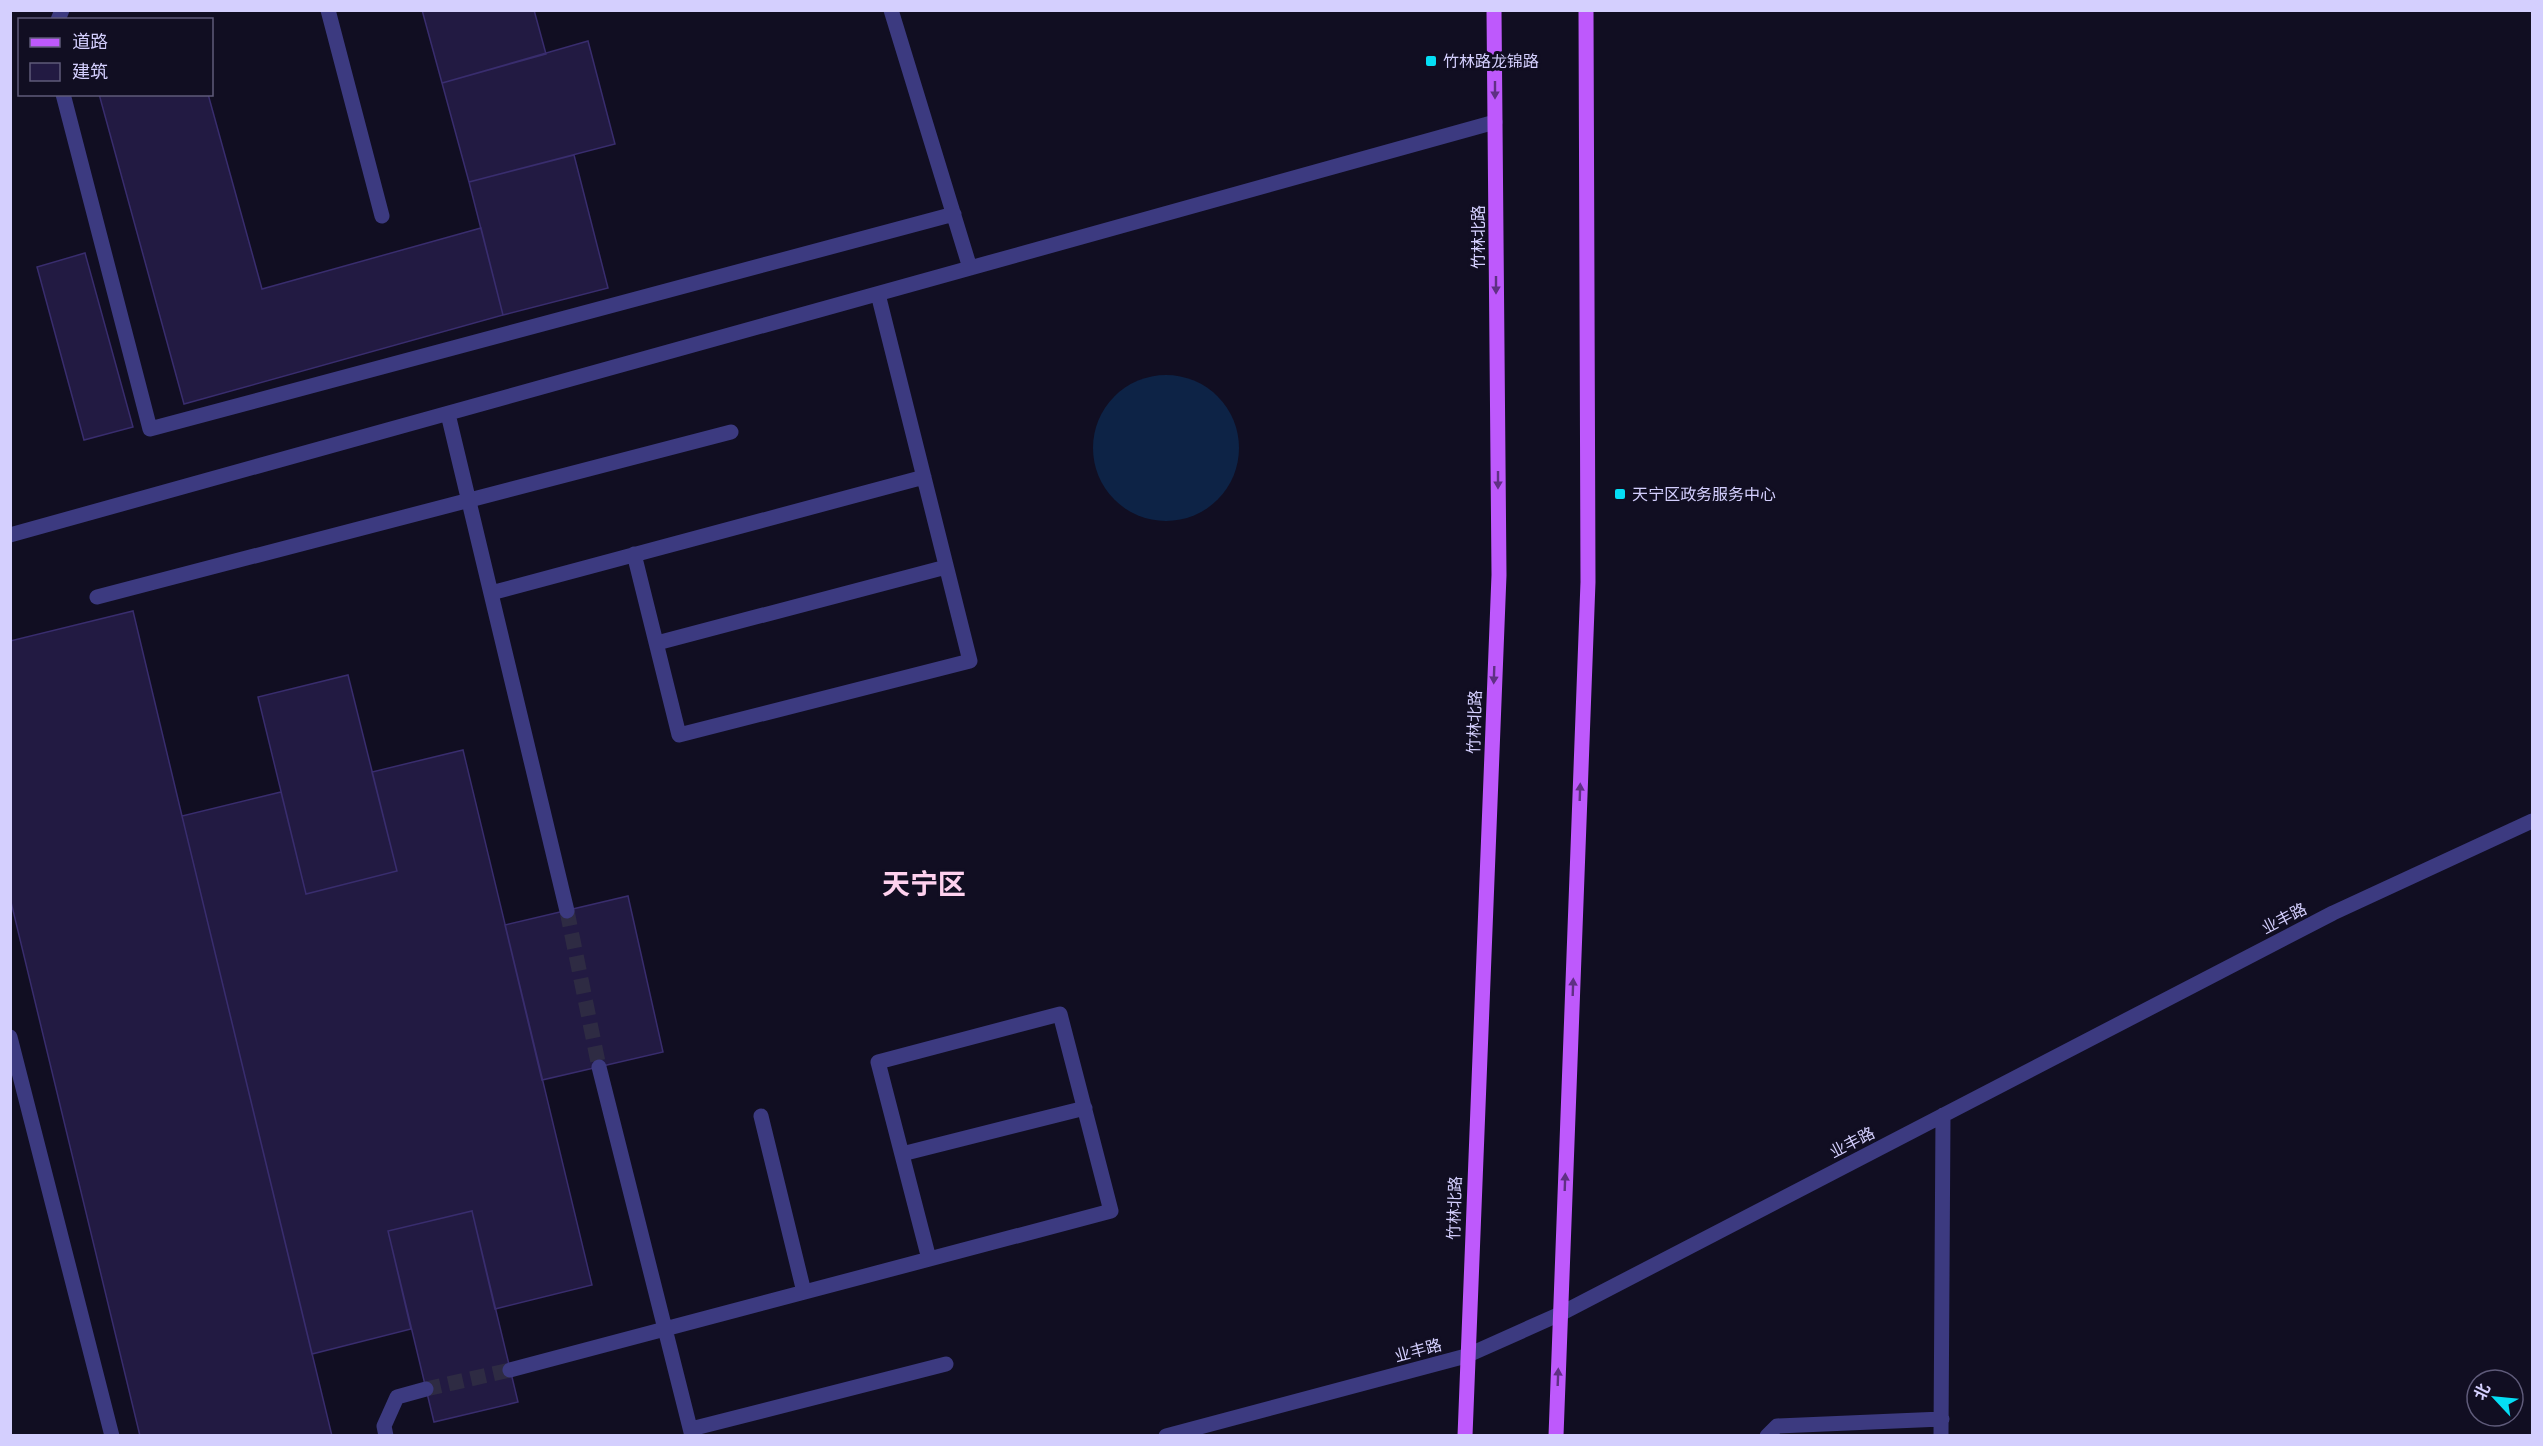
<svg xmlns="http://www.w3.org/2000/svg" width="2543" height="1446" font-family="'Public Sans','Noto Sans SC',sans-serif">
  <rect width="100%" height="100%" fill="#110e22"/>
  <path fill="#0d2346" d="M1093 448a73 73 0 1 1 146 0a73 73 0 1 1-146 0Z"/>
  <path fill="#221a42" stroke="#392d6e" stroke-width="1.5" d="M422,10H534L546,54L442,83Z
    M588,41L615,144L469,182L442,83Z
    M99,94H208L262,289L481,228L503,315L184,404Z
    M574,155L608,288L503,315L469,182Z
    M85,253L133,427L84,440L37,267Z
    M133,611L182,816L332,1436H140L10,898V641Z
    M348,675L397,871L306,894L258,697Z
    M463,750L592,1285L495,1309L472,1211L388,1231L411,1329L312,1354L182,816L281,792L306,894L397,871L372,772Z
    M628,896L663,1052L542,1080L505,925Z
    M472,1211L518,1402L434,1422L388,1231Z"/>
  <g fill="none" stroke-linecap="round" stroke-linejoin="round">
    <path stroke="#2e2b43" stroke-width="15" stroke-dasharray="15 8" stroke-linecap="butt" d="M567,911L599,1067
      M426,1389L510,1370"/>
    <path stroke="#3c3a80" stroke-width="15" d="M328,10L382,216
      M891,10L970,268
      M58,20L62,10
      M63,94L150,429L954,214
      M448,414L567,911
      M10,535L1495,122
      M634,554L679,735L970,661L878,294
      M491,593L924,477
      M97,597L731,432
      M657,643L946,567
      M10,1037L112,1436
      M599,1067L692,1436
      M761,1116L804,1292
      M902,1154L1085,1108
      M510,1370L1111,1211L1060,1014L878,1062L929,1259
      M691,1429L946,1364
      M386,1436L384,1426L397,1397L426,1389
      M1166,1436L1466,1356L1560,1314L2333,913L2532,821
      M1767,1436L1777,1426L1942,1419
      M1941,1436L1943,1115"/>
    <path stroke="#be59fc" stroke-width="15" d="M1465,1436L1499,575L1494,10
      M1556,1436L1588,582L1586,10"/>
  </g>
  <defs><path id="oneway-solid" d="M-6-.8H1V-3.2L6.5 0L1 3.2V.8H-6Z" transform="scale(1.5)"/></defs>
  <g fill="#5f3084">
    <use href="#oneway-solid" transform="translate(1495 90) rotate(90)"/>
    <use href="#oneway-solid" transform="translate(1496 285) rotate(90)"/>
    <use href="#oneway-solid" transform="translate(1498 480) rotate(90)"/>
    <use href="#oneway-solid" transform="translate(1494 675) rotate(92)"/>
    <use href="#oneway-solid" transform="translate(1580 792) rotate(-88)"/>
    <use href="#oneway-solid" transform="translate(1573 987) rotate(-88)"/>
    <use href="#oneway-solid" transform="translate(1565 1182) rotate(-88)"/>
    <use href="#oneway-solid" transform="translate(1558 1377) rotate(-88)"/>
  </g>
  <g fill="#05def5" stroke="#110e22" stroke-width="2">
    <rect x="1425" y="55" width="12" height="12" rx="3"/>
    <rect x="1614" y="488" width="12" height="12" rx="3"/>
  </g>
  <g text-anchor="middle" stroke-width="6" stroke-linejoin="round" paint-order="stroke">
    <g font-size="16" fill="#d4cffe" stroke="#110e22" text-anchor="start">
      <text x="1443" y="67">竹林路龙锦路</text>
      <text x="1632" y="500">天宁区政务服务中心</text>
    </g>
    <g font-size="16" fill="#d4cffe" stroke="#110e22">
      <text transform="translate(1478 237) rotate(-90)" y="6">竹林北路</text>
      <text transform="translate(1474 722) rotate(-88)" y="6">竹林北路</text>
      <text transform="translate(2284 918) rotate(-27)" y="6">业丰路</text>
      <text transform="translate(1852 1142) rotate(-27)" y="6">业丰路</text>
      <text transform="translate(1454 1208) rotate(-88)" y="6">竹林北路</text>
      <text transform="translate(1418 1350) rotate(-15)" y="6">业丰路</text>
    </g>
    <g font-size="28" font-weight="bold" fill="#fed1ee" stroke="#110e22">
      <text x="924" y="894">天宁区</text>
    </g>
  </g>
  <rect width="2543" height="1446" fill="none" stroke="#d4cffe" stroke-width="24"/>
  <rect x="18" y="18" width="195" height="78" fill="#110e22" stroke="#5f5b7a" stroke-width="1.5"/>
  <rect x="30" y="38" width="30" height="9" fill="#be59fc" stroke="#5f5b7a" stroke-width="1.5"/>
  <text x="72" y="48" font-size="18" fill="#d4cffe">道路</text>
  <rect x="30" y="63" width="30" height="18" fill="#221a42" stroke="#5f5b7a" stroke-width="1.5"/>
  <text x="72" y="78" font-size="18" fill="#d4cffe">建筑</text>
  <g transform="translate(2495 1398) rotate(296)"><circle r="28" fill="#110e22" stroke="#5f5b7a" stroke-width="1.5"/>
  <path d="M0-4.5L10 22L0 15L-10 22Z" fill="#05def5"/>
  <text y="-9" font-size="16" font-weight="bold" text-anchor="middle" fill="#d4cffe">北</text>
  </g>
</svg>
